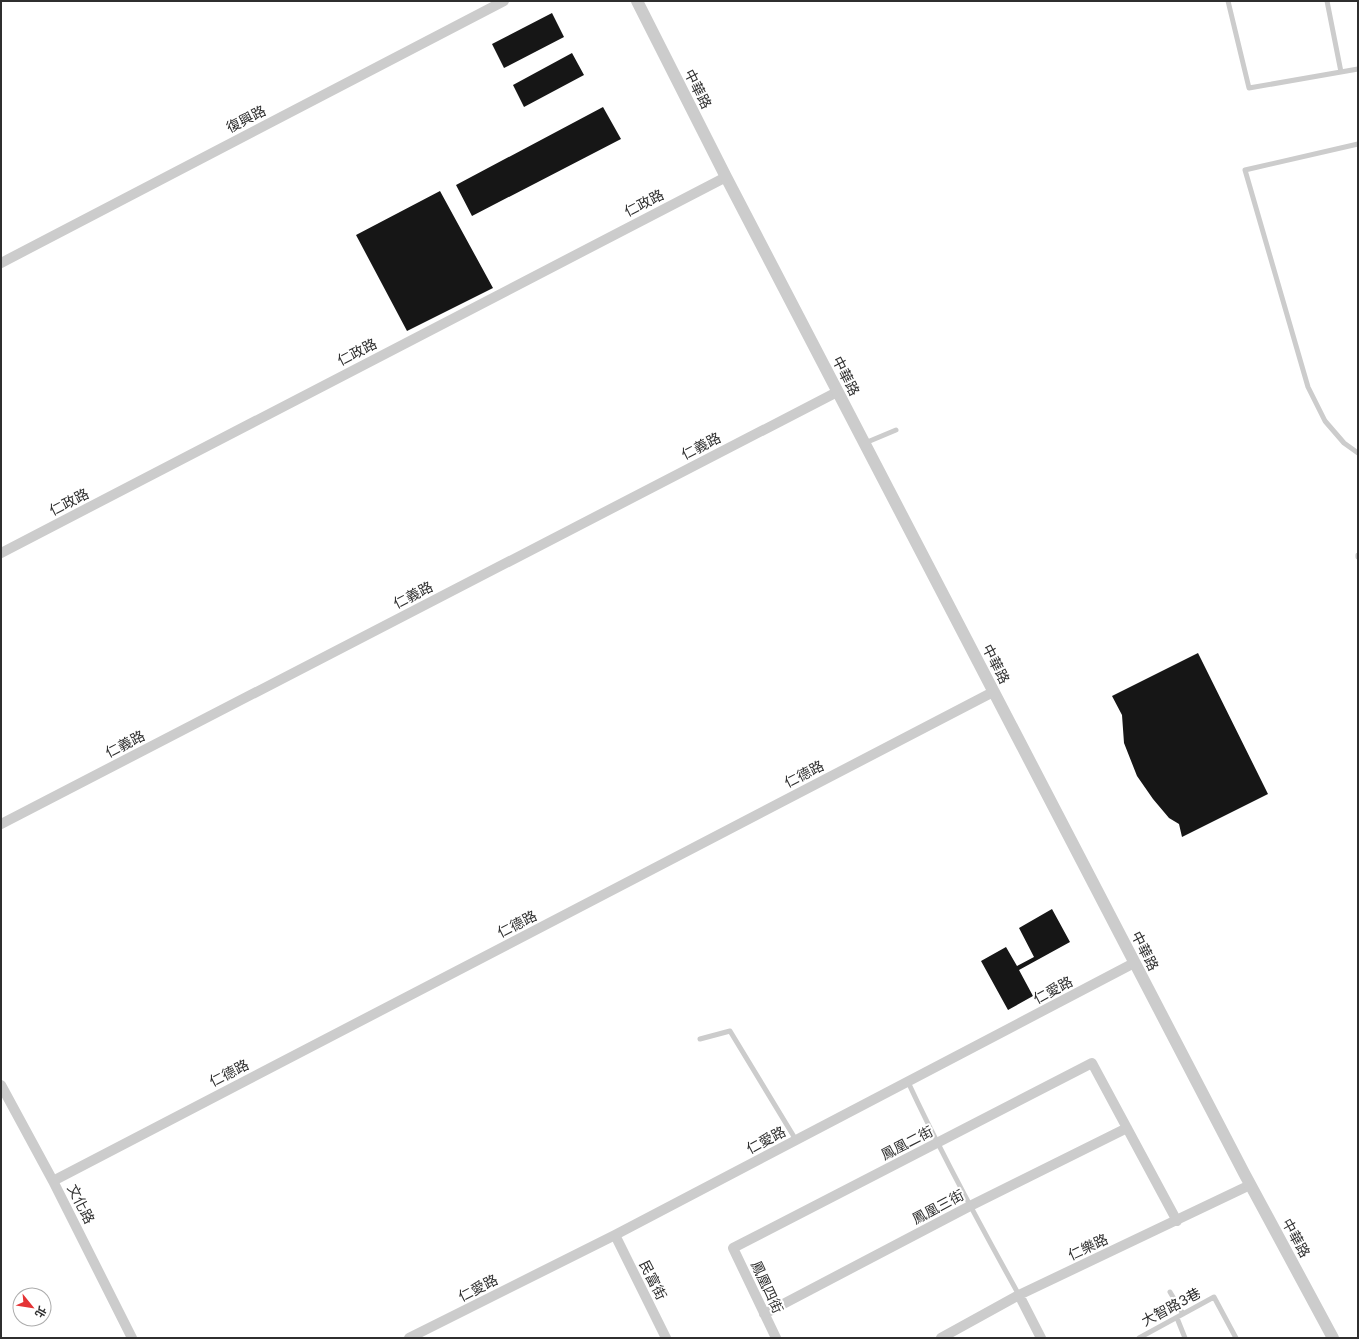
<svg xmlns="http://www.w3.org/2000/svg" width="1359" height="1339" font-family="Inter,'Noto Sans TC',sans-serif">
  <rect width="100%" height="100%" fill="#fff"/>
  <path fill="#161616" d="M552,13L564,37L504,68L492,44Z
    M572,53L584,75L524,107L513,85Z
    M603,107L621,139L472,216L456,185Z
    M440,191L493,288L407,331L356,235Z
    M1198,653L1268,794L1182,837L1179,824L1169,818L1153,799L1137,776L1124,743L1122,715L1112,696Z
    M1052,909L1070,942L1019,970L1033,996L1008,1010L981,961L1006,947L1017,966L1034,957L1019,928Z"/>
  <g fill="none" stroke-linecap="round" stroke-linejoin="round">
    <path stroke="#ccc" stroke-width="5" d="M1228,1L1249,88L1358,69
      M1327,1L1341,72
      M1358,144L1245,170L1308,387L1325,421L1344,443L1358,453
      M865,443L896,430
      M1358,555V557
      M700,1039L730,1031L796,1140
      M908,1082C942,1155 980,1225 1019,1295
      M1170,1292L1183,1314
      M1177,1318L1185,1338
      M1139,1338L1214,1297L1236,1338"/>
    <path stroke="#ccc" stroke-width="10" d="M1,263L504,1
      M1,553L726,177
      M1,824L837,392
      M1,1085L53,1181L132,1338
      M53,1181L993,692
      M615,1235L666,1338
      M1019,1295L1041,1338
      M764,1314L970,1206L1127,1128
      M409,1338L615,1235L1134,963
      M776,1338L733,1248L1092,1063L1177,1221
      M941,1338L1019,1295L1250,1185"/>
    <path stroke="#ccc" stroke-width="12" d="M637,1L726,177L1244,1173L1333,1338"/>
  </g>
  <g text-anchor="middle" stroke-width="4" stroke-linejoin="round" paint-order="stroke">
    <g font-size="14" fill="#2f2f2f" stroke="#fff">
      <text transform="translate(698 89) rotate(63)" y="5">中華路</text>
      <text transform="translate(246 119) rotate(-27)" y="5">復興路</text>
      <text transform="translate(644 203) rotate(-27)" y="5">仁政路</text>
      <text transform="translate(357 352) rotate(-27)" y="5">仁政路</text>
      <text transform="translate(846 376) rotate(63)" y="5">中華路</text>
      <text transform="translate(701 446) rotate(-27)" y="5">仁義路</text>
      <text transform="translate(69 502) rotate(-27)" y="5">仁政路</text>
      <text transform="translate(413 595) rotate(-27)" y="5">仁義路</text>
      <text transform="translate(996 664) rotate(63)" y="5">中華路</text>
      <text transform="translate(125 744) rotate(-27)" y="5">仁義路</text>
      <text transform="translate(804 774) rotate(-27)" y="5">仁德路</text>
      <text transform="translate(517 924) rotate(-27)" y="5">仁德路</text>
      <text transform="translate(1145 951) rotate(63)" y="5">中華路</text>
      <text transform="translate(1053 990) rotate(-28)" y="5">仁愛路</text>
      <text transform="translate(229 1073) rotate(-27)" y="5">仁德路</text>
      <text transform="translate(766 1140) rotate(-28)" y="5">仁愛路</text>
      <text transform="translate(907 1143) rotate(-27)" y="5">鳳凰二街</text>
      <text transform="translate(81 1204) rotate(63)" y="5">文化路</text>
      <text transform="translate(938 1207) rotate(-28)" y="5">鳳凰三街</text>
      <text transform="translate(1296 1238) rotate(61)" y="5">中華路</text>
      <text transform="translate(1088 1247) rotate(-25)" y="5">仁樂路</text>
      <text transform="translate(653 1280) rotate(63)" y="5">民富街</text>
      <text transform="translate(767 1287) rotate(65)" y="5">鳳凰四街</text>
      <text transform="translate(478 1288) rotate(-27)" y="5">仁愛路</text>
      <text transform="translate(1171 1307) rotate(-28)" y="5">大智路3巷</text>
    </g>
  </g>
  <rect width="1359" height="1339" fill="none" stroke="#2f2f2f" stroke-width="4"/>
  <g transform="translate(32 1307) rotate(120)"><circle r="19" fill="#ffffff" stroke="#acacac"/>
  <path d="M0-3L7 15L0 10L-7 15Z" fill="#e43335"/>
  <text y="-6" font-size="11" font-weight="bold" text-anchor="middle" fill="#2f2f2f">北</text>
  </g>
</svg>
